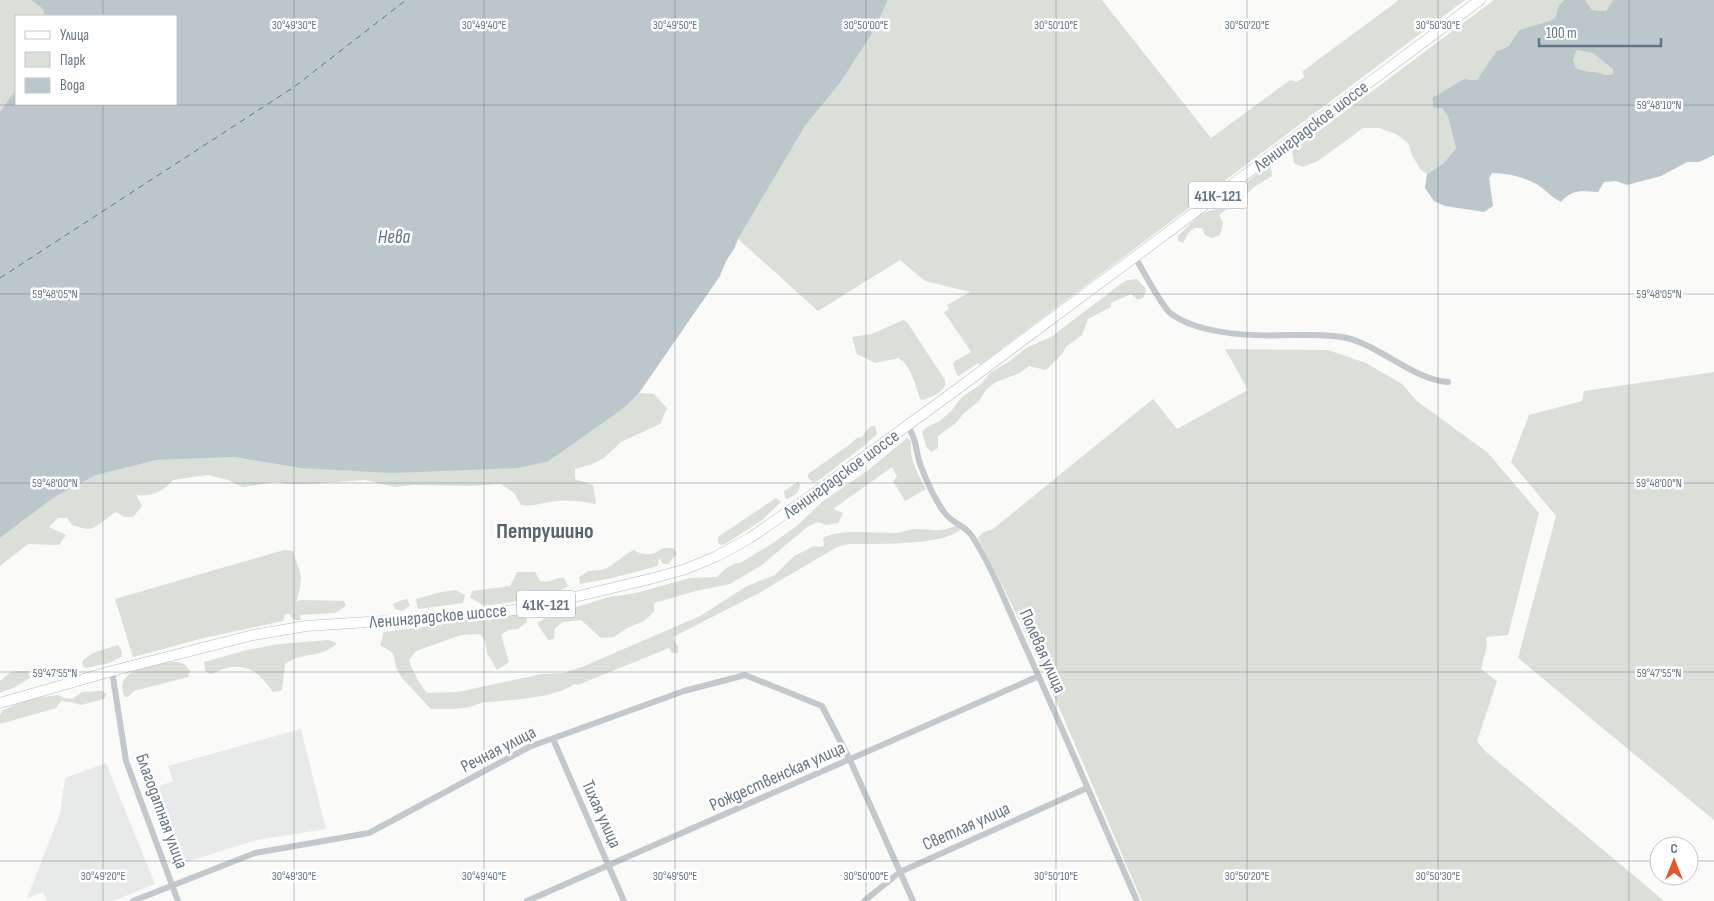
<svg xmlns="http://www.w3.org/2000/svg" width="1714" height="901" font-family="'Sofia Sans Condensed',sans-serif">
  <rect width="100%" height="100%" fill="#fafaf8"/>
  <path fill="#e8e9e9" d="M301,729L326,829L257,840L186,862L171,829L157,787L173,781L168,766Z
    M106,763L155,884L113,901H47L43,892L27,898L60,814L65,778Z"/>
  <path fill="#dadfd7" d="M0,0H31L43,9L44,16H16V89L0,112Z
    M888,0H1102L1211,138L1290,80L1297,82L1304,77L1303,71L1399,0H1465L980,365L978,363L959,376L957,375L953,364L955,361L971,352L944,312L949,309L947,305L970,292L925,281L900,260L818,311L738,239L805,126L840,83L873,32Z
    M1494,0H1564L1559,5L1555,18L1549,21L1519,30L1509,46L1496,53L1477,80L1464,79L1453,86L1442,108L1448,117L1456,148L1444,163L1427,174L1420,169L1412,155L1408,143L1396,134L1379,128H1363L1318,161L1303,167L1294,163L1292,151Z
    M1585,0H1613L1606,11L1592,10Z
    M1577,50L1593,52L1613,69V74C1602,75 1586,72 1576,68L1573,59Z
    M1271,167L1272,176L1254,187L1248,193L1234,200L1232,205L1219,215L1223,223L1220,235L1212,238L1205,235L1202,228H1195L1189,232L1183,243L1178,241V236L1199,215L1227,204L1229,198C1243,188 1254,172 1271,167Z
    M1137,279L1146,289L1144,297L1138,300L1131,294L1111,303V307L1088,319L1082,335L1066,347L1062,354L1046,370L1029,366L1020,373L996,382L987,389L978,402L963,414L956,423L938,436V448L931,452L926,446L922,432L927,427L940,421L952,410L962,397L980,385L991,372L1010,361L1026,348L1051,337L1122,283L1128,280Z
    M903,320L907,322L945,380C947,392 933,396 923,400L920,399C915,384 912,368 899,358L875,363L857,354L852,337L872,334Z
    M1225,349L1328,350L1366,363L1402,384L1417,401L1488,453L1539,513L1508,635L1486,637L1487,646L1481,669L1497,681L1477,741L1484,750L1664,901H1142C1089,779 1040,655 978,538L982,533L993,529L1153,399L1177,429L1248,390Z
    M1714,372V820L1518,658L1556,516L1511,462L1529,415L1582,401L1584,391Z
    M639,393L654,394L667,408L660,424L621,442L604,458L592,464L575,469V479L593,485L596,504C583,501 570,500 557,501C544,502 534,507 521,505L514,493L501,484L471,486L413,485L395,487L365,480L309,484H287L277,482L242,487L228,480L208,475L173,480C163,492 151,497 136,495L142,506L133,517H125L116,512C108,516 98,528 88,529C84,529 76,526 72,525L67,518H58L49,527L66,535L59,545L28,544L0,566V538L53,498L96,475L157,460L234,457L300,468L549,461L624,408Z
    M872,426H875L877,434L865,445L822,478L813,483L808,477V474L849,445L857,438L862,437L868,429Z
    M907,438L911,441C909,460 917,472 926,489L905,501L893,481L897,477L892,467L833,509L843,513L838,523L826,525L818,522L807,527L762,565L730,584L696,591L654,603V612L644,621L627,628L614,637L601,638L581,620L563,622L555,628L554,639L548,640L537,623L551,615L609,597L636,593L690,578L717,577L724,570L734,564L740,563L773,543L798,525L823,501L867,471Z
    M798,482L800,485C799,493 794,496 787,499L785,498L784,491Z
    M776,498L781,502L761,521L725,544L721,545L718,543V537Z
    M955,526L962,527C953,546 869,544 848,544L837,547L759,593L673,637L678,647V653H672L669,648L578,685L574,684C556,698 511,700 488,702C483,702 478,704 473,706C460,710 445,709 431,709L402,678L397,670L393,653L380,645L384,632L439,625L455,621L526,612L527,622L518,629L508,630L501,635L509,662L497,670L487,653L485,641L480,634L461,635L416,651L409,660C413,673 419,682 427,693L458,692L542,674L564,673L582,667L700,616L747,586L775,575L794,556L814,546L819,547L824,546L823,538C842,528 875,534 897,533C904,532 910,529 916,529C931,529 941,533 955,526Z
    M663,548H673L677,554L668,564H663L659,558L658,565L654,567L612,578L580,584L579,577L588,571L602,570L611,566L628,553L634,550C645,557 653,555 663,548Z
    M284,550L293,551L301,576L300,588L296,602L301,600L344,601L346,606L335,613L300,615L301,620H293L290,614H285L283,621L204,638L133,657L115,599Z
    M517,572H535L540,581C552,584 555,576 564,578L568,586C562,593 494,607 484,605C479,604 475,599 470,598L472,591L510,586Z
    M456,590L465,595L463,603L419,609L417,607L416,599L441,592Z
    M407,599L410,606L402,611L395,609L393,604L402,600Z
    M328,640L337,643C324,658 300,652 285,664L282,690L273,692C255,666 240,660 211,674L205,671L204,662L247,650L280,644Z
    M118,645L122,651L121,657L109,663L86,668L82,665L83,660L93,653Z
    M177,662L184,664L190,671L188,677L134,691L128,697H125C110,669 159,662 177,662Z
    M18,671H28L30,678L15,687L0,693V681L11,672Z
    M96,691H102L107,694L104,699L81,705L71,702L61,701L56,708L0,724V715L3,710L30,699L58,695L64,698L72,699L82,692Z"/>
  <path fill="#bbc7cb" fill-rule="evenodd" d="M31,0H888L873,32L840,83L805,126L738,239L734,249L726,261L720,276L639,393L624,408L549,461L518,468L393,473L300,468L234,457L157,460L96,475L53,498L0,538V112L16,89V104H176V16H44L43,9Z
    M1564,0H1585L1592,10L1606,11L1613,0H1714V155L1699,162H1687L1661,176L1627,185L1616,181L1604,182L1598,192C1582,191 1572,189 1561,202C1552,198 1546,190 1538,185C1525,177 1507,173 1492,173L1489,178L1493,206L1484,212L1445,206L1434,201L1425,188L1427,174L1444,163L1456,148L1448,117L1442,108H1434L1432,98L1464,79L1477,80L1496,52L1509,46L1519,30L1549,21L1555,18L1559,5ZM1577,50L1593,53L1613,69V74C1602,76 1601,72 1592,72C1586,71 1583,71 1576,68L1573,59Z"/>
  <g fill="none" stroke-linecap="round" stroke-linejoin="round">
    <path stroke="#60757c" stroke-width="1" stroke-dasharray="6 5" stroke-linecap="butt" d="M0,278L294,87L406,0"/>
    <g stroke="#b5babe" stroke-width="11">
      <path id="primary" d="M0,703L112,671L253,635L306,626L446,617L501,612L533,607L654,578L686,569L717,556L750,538L809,497L956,390L1480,0"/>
    </g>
    <path stroke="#c3c8cc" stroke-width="6" d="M1135,257C1144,272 1158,300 1169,312C1177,319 1187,323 1196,326C1228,336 1261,336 1294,335C1312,335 1330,334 1347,338C1382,347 1414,380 1448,382
      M907,425C916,437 916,451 920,464C926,480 934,498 944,512C951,523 965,525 972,536C994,570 1009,612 1026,648C1064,732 1100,817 1137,901
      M112,671L126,761L178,901
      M553,739L624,901
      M133,901L255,853L369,833L529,747L684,691L745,675L822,706L850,760L913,901
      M527,901L1039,676
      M864,901L900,872L1087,788"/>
    <use href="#primary" stroke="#fff" stroke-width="10"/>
  </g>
  <path fill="none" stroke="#657683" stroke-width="1" stroke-opacity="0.45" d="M103,0V16M294,0V901M484,0V901M675,0V901M866,0V901M1056,0V901M1247,0V901M1438,0V901M1629,0V901M103,104V901M0,105H1714M0,294H1714M0,483H1714M0,672H1714M0,861H1659M1689,861H1714"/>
  <g text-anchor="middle" stroke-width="5" stroke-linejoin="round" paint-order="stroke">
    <g fill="#fff" stroke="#939fa8" stroke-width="1">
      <rect x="1189" y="181.5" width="58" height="27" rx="4"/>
      <rect x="517" y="590.5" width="58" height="27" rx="4"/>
    </g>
    <g font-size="16" font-weight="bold" fill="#657683">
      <text x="1218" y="201">41К-121</text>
      <text x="546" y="610">41К-121</text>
    </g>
    <g font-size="18" fill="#657683" stroke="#fff">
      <text transform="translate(1311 126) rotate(-37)" y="6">Ленинградское шоссе</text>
      <text transform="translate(841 474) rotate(-36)" y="6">Ленинградское шоссе</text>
      <text transform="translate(438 616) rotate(-5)" y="6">Ленинградское шоссе</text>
      <text transform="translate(1043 651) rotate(66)" y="6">Полевая улица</text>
      <text transform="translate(498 749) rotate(-27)" y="6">Речная улица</text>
      <text transform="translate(777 776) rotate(-24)" y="6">Рождественская улица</text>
      <text transform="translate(162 811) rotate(70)" y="6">Благодатная улица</text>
      <text transform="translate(602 814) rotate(66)" y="6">Тихая улица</text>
      <text transform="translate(966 826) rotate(-24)" y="6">Светлая улица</text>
    </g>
    <g font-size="19" font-style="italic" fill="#60757c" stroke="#fff">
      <text x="394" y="243">Нева</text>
    </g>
    <g font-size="22" font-weight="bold" fill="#57646e" stroke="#fff">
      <text x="545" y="538">Петрушино</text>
    </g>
  </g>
  <g font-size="12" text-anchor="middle" fill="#657683" stroke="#fff" stroke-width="5" stroke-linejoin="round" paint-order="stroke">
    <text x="294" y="29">30°49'30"E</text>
    <text x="484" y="29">30°49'40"E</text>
    <text x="675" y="29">30°49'50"E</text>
    <text x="866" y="29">30°50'00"E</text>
    <text x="1056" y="29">30°50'10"E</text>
    <text x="1247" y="29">30°50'20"E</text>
    <text x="1438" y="29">30°50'30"E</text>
    <text x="1659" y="109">59°48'10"N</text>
    <text x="55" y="298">59°48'05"N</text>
    <text x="1659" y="298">59°48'05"N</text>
    <text x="55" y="487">59°48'00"N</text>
    <text x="1659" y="487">59°48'00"N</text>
    <text x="55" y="677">59°47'55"N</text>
    <text x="1659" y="677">59°47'55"N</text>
    <text x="103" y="880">30°49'20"E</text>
    <text x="294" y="880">30°49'30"E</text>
    <text x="484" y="880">30°49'40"E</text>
    <text x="675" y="880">30°49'50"E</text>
    <text x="866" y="880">30°50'00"E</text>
    <text x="1056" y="880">30°50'10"E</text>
    <text x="1247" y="880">30°50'20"E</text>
    <text x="1438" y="880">30°50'30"E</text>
  </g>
  <rect x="15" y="15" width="162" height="90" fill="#ffffff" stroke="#c1c8cd"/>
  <rect x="25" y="31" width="25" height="8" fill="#ffffff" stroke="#c1c8cd"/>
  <text x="60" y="40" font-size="15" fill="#657683">Улица</text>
  <rect x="25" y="52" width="25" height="15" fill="#dadfd7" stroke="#c1c8cd"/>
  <text x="60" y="65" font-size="15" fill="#657683">Парк</text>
  <rect x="25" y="78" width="25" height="15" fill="#bbc7cb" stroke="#c1c8cd"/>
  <text x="60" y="90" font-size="15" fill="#657683">Вода</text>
  <g transform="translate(1674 861)"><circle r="24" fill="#ffffff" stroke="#c1c8cd"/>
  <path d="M0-4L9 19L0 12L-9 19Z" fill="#e4572e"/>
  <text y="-8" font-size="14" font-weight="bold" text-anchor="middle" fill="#657683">С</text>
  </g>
  <path d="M1539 38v8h122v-8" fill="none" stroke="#657683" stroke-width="2.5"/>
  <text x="1546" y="38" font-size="15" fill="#657683" stroke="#ffffff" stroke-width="4" paint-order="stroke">100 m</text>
</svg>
